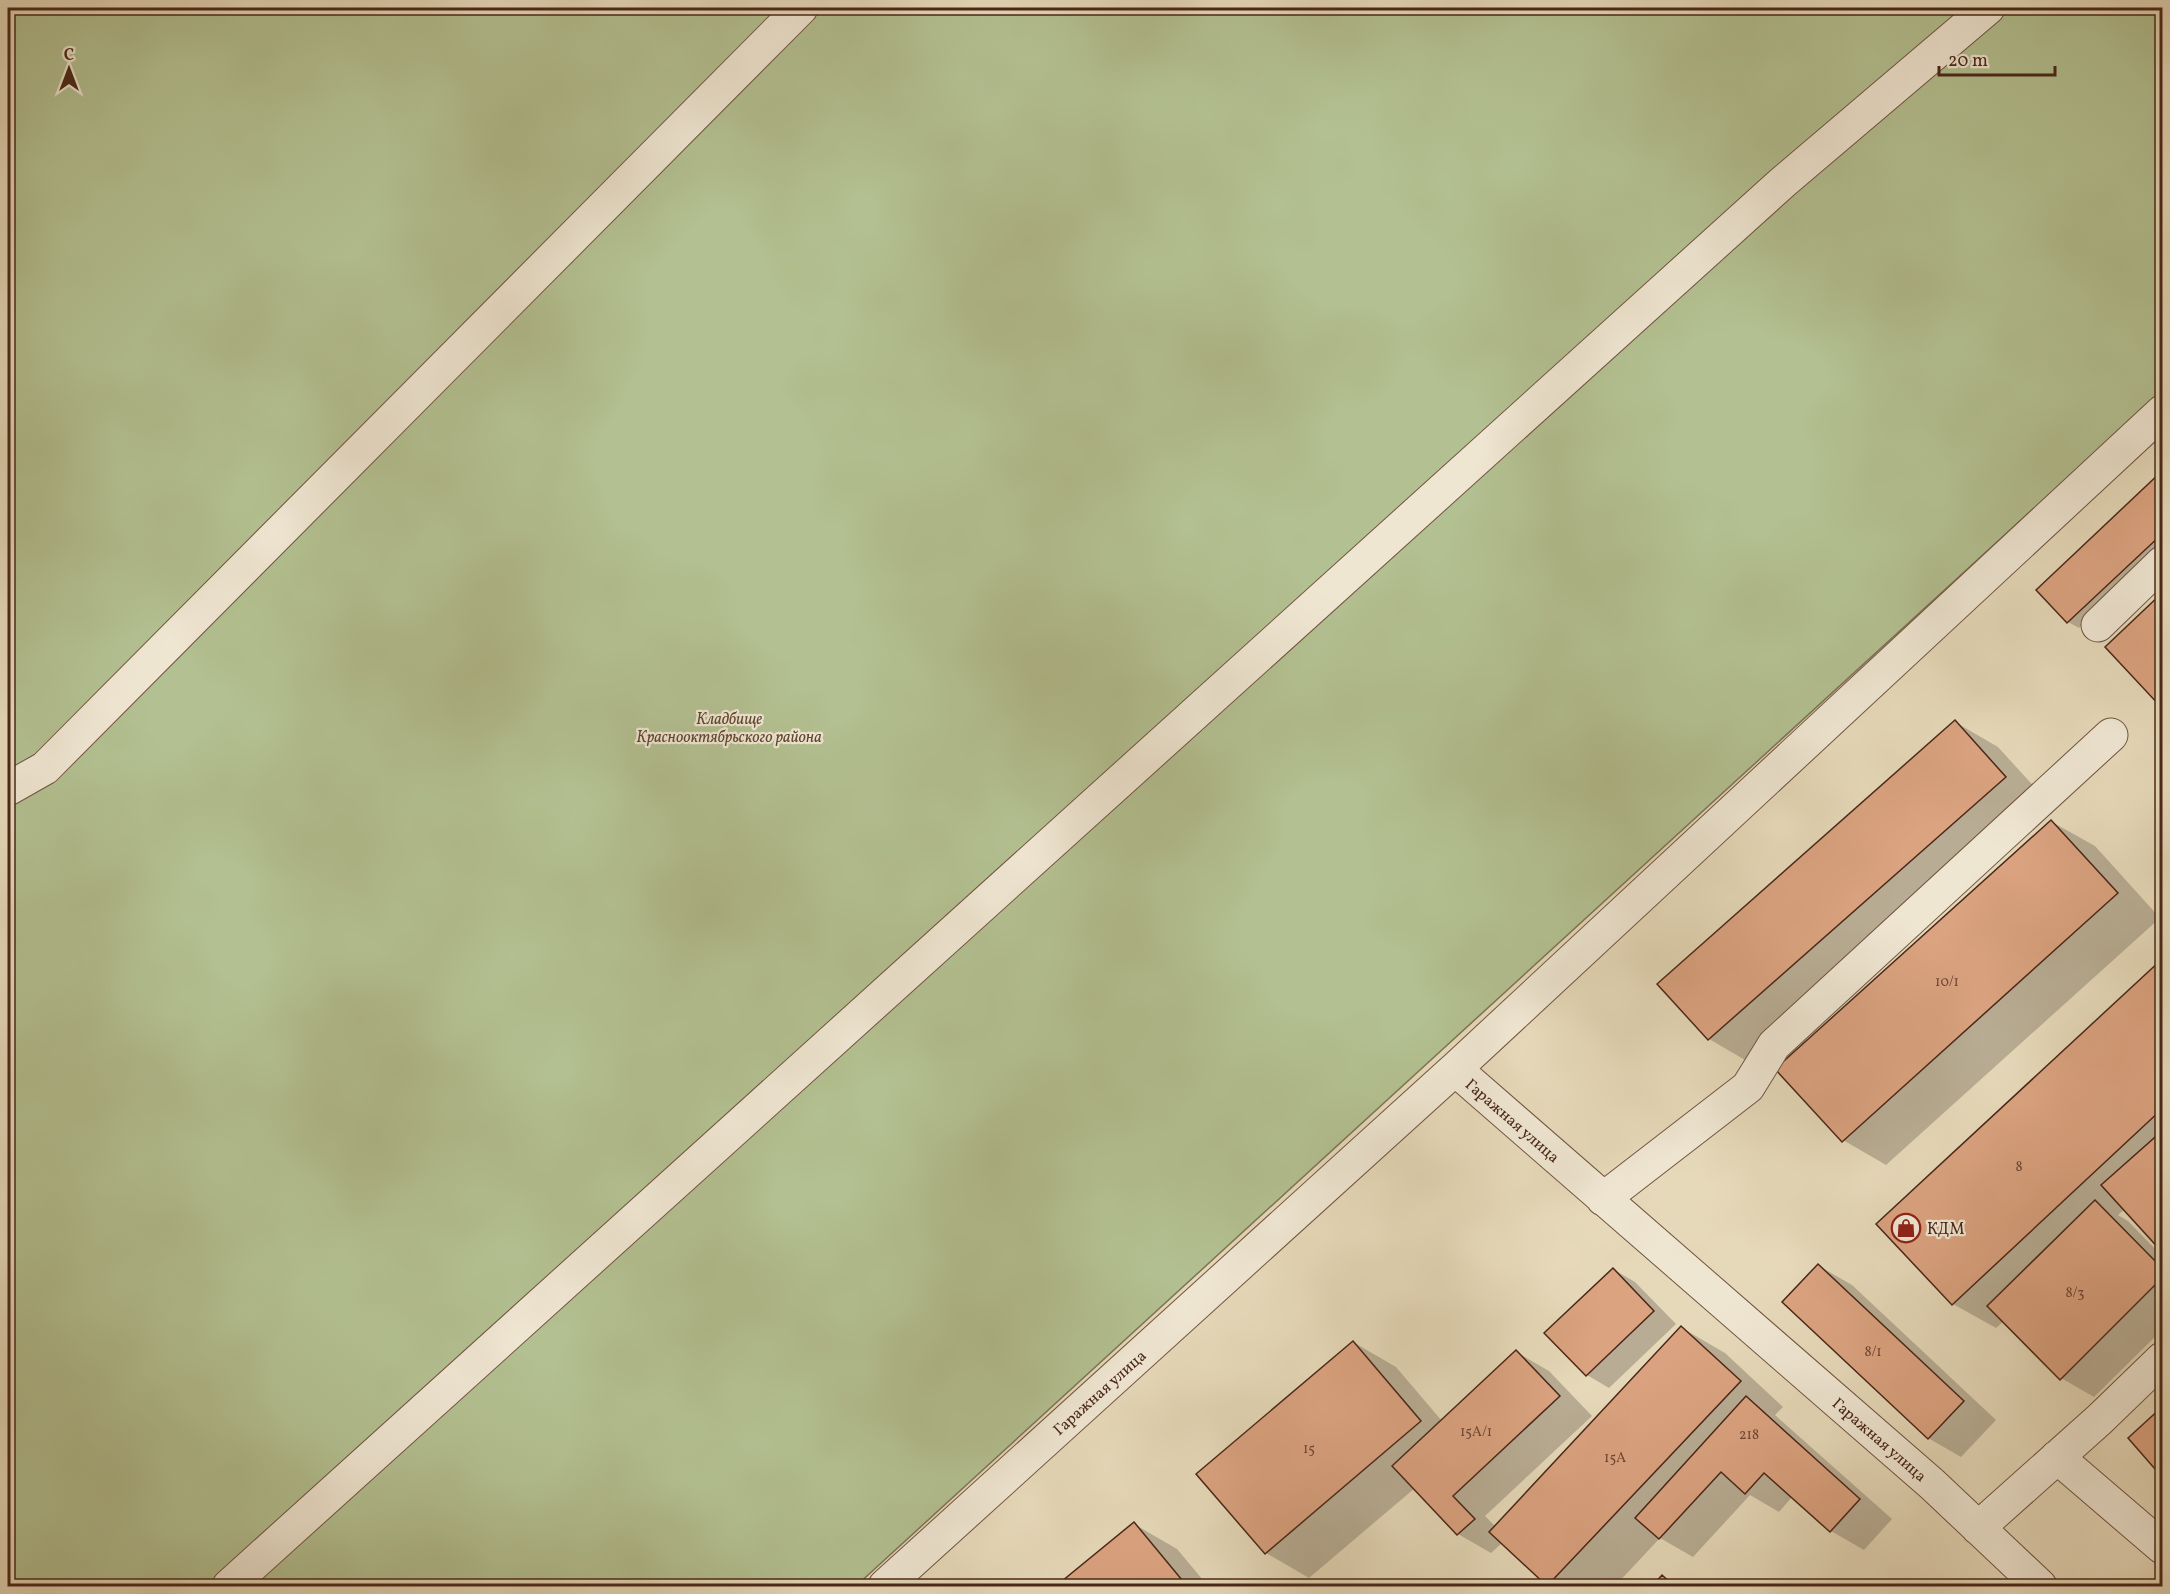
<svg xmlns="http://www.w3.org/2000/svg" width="2170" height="1594" font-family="Vollkorn,serif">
  <rect width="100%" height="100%" fill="#e6d9b9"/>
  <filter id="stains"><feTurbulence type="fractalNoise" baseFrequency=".00333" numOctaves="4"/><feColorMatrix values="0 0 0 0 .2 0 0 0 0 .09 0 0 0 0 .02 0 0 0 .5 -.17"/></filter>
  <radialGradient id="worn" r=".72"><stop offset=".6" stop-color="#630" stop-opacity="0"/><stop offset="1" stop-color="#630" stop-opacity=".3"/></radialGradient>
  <path fill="#b3c091" stroke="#7e7455" stroke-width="1.5" d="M8,8H2162V391L856,1586H8Z"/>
  <path fill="#0003" d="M2162,473V549L2079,628L2068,622L2038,590Z
    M2162,595V705L2107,647Z
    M1955,722L1998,747L2048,802L1752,1064L1709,1039L1659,984Z
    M2052,822L2095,846L2160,918L1886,1165L1843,1140Z
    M2161,962L2162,1250L2125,1209L2118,1215L2128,1221L2162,1256V1330L2094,1397L2061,1378L2004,1321L1996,1328L1953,1304Z
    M1819,1266L1852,1285L1996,1420L1961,1457L1928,1438Z
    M1613,1269L1635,1282L1676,1324L1609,1388L1587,1375Z
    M1682,1328L1725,1353L1783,1407L1775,1415L1892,1519L1864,1550L1831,1531L1792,1497L1779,1512L1750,1495L1693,1557L1660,1538L1615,1586H1549L1502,1543L1491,1553L1458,1534L1415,1488L1309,1578L1266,1553L1353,1342L1396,1367L1442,1421L1516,1352L1549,1371L1592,1416L1485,1516L1496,1527Z
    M2162,1409V1475L2130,1439Z
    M1134,1524L1177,1549L1208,1586H1059Z
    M1662,1577L1678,1586H1654Z"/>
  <path fill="#dba380" stroke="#4a2719" stroke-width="1.5" d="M2162,471V534L2067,623L2036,590Z
    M2162,593V704L2160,706L2105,647Z
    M1955,720L2006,777L1708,1040L1657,984Z
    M2051,820L2118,893L1842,1142L1775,1069Z
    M2161,960L2162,962V1109L1952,1305L1876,1224Z
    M2162,1131V1252L2101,1185Z
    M2095,1200L2162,1268V1278L2060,1380L1987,1306Z
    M1818,1264L1964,1401L1928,1439L1782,1302Z
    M1613,1268L1654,1311L1586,1376L1544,1333Z
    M1681,1326L1741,1381L1547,1586L1489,1532Z
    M1353,1341L1421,1421L1265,1554L1196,1474Z
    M1516,1350L1560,1396L1453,1496L1475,1519L1457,1535L1392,1466Z
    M1746,1396L1860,1499L1830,1532L1764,1473L1745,1494L1721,1472L1659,1539L1635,1518Z
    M2162,1407V1477L2128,1438Z
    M1134,1522L1187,1586H1056Z
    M1662,1575L1674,1586H1652Z"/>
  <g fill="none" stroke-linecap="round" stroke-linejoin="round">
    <g stroke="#715441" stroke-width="35">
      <path id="minor" d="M2098,625L2162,563
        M8,789L45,768L801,8
        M1455,1069L2162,412
        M1603,1199L1748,1087L1774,1045L2111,735
        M2057,1457L2162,1547
        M1978,1528L2100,1419L2162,1359
        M229,1586L1782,183L1988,8
        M885,1586L1455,1069L1932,1484L2040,1586"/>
    </g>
    <use href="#minor" stroke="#efe6d2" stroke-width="33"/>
  </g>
  <defs>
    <g id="shop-ring" transform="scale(1.5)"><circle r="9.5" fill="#efe6d2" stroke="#8f2418" stroke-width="1.5"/><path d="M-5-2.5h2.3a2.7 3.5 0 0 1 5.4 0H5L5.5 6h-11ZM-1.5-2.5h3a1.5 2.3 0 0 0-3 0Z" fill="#8f2418"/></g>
  </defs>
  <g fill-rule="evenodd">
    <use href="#shop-ring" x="1906" y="1228"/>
  </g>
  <g text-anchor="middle" stroke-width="4.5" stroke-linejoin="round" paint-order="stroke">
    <g font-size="14" fill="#6e4633">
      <text x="1947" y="986">10/1</text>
      <text x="2019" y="1171">8</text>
      <text x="2075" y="1297">8/3</text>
      <text x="1873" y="1356">8/1</text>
      <text x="1476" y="1436">15А/1</text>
      <text x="1749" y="1439">218</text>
      <text x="1309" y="1453">15</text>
      <text x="1615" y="1462">15А</text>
    </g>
    <g font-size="16" font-style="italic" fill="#5f4631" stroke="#efe6d2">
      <text x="729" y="724">Кладбище<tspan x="729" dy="18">Краснооктябрьского района</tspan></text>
    </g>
    <g font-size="16" fill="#4a2719" stroke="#efe6d2">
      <text transform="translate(1513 1120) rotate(41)" y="6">Гаражная улица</text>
      <text transform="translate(1099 1392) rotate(-42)" y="6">Гаражная улица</text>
      <text transform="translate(1880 1439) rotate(41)" y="6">Гаражная улица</text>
    </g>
    <g font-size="16" fill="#4a2719" stroke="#efe6d2" text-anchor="start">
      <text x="1927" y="1234">КДМ</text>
    </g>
  </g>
  <rect width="2170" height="1594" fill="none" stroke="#e6d9b9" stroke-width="30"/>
  <rect x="9" y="9" width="2152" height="1576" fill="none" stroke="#4a2719" stroke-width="3"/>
  <rect x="15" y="15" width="2140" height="1564" fill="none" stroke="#4a2719" stroke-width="1.5"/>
  <g transform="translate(69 69)" stroke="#efe6d2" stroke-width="4.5" paint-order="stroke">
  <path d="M0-4.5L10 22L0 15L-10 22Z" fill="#4a2719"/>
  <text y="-9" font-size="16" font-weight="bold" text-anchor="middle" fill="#4a2719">С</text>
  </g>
  <path d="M1939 66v9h116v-9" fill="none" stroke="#4a2719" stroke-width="3"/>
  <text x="1948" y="66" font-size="18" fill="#4a2719" stroke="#efe6d2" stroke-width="4.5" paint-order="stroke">20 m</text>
  <rect width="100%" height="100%" filter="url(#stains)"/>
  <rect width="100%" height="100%" fill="url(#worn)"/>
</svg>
